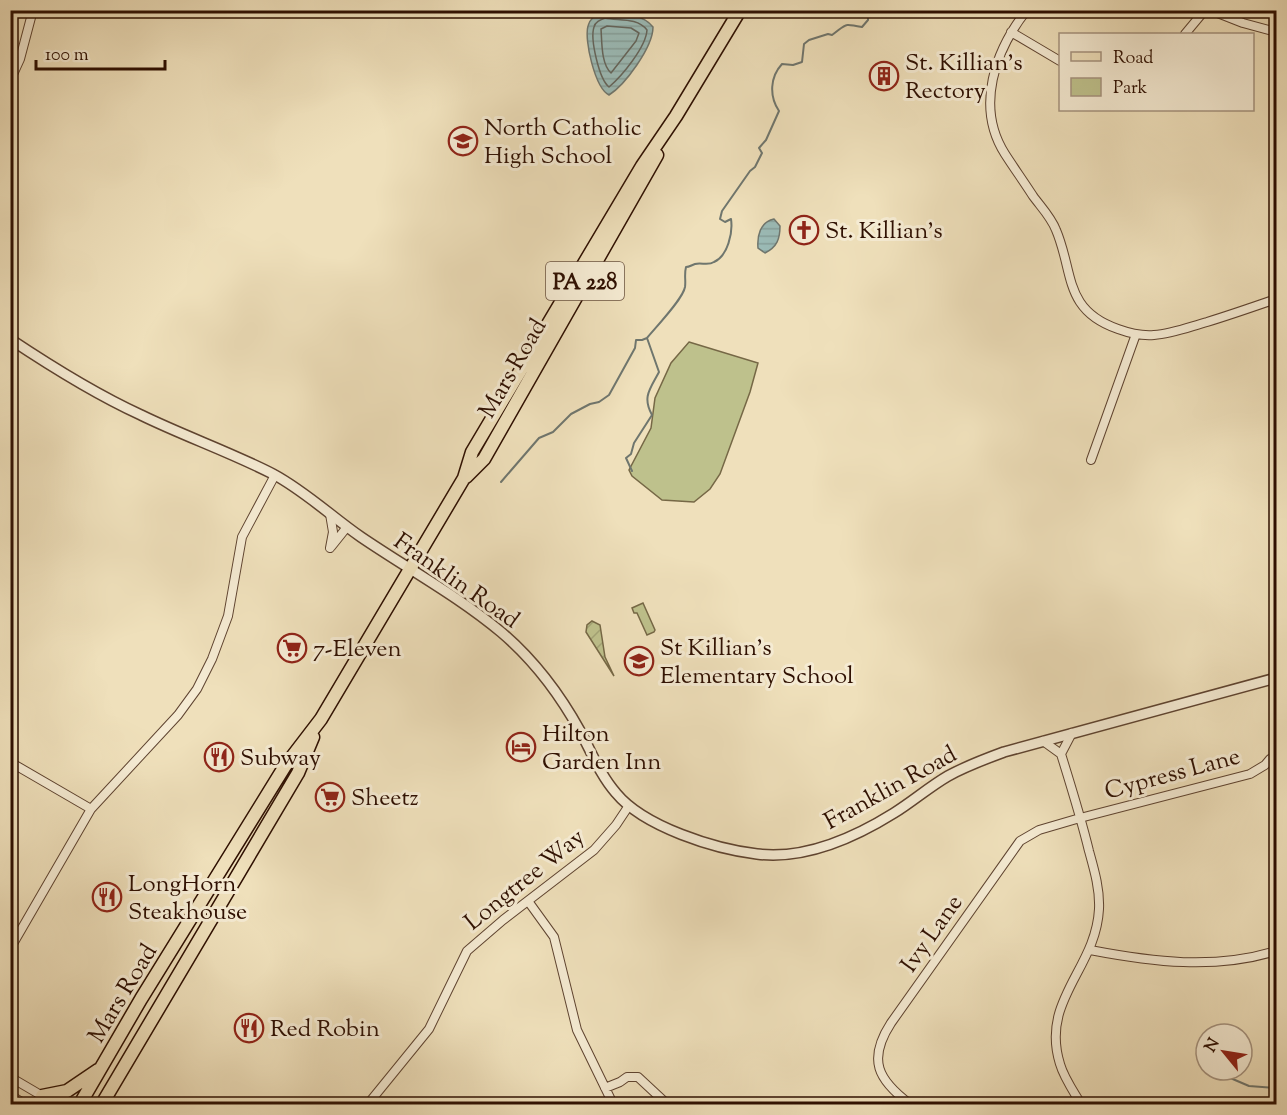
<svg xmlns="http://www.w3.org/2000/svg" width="1287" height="1115" font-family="'Sorts Mill Goudy',serif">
  <defs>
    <pattern id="garden-furrows" width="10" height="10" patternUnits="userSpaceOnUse" patternTransform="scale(1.5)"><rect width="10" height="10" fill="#bec18c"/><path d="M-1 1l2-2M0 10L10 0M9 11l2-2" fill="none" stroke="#a4a577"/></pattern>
    <pattern id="water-rules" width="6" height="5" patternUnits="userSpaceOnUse" patternTransform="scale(1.5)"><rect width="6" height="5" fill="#9bbbb7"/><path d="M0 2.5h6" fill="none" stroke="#86a09c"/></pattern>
  </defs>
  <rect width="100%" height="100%" fill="#efe0bb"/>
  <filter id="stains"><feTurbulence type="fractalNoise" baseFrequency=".00333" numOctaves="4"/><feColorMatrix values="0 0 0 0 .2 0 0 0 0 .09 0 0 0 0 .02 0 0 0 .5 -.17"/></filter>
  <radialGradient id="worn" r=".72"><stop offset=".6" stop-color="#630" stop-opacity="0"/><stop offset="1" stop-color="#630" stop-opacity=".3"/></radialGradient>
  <path fill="#bec18c" stroke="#766846" stroke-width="1.5" d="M689,342L758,363L750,392L720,474L710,489L694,502L662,500L632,476L629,470L651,428L655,398L671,363Z
    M643,603L655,630L654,632L647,635L637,613H634L632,608Z"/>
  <path fill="url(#garden-furrows)" stroke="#766846" stroke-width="1.5" d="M592,621L600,625L605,657L614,676L586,632L587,625Z"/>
  <path fill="url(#water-rules)" stroke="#6f766e" stroke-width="1.5" d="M601,13C619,14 641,12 653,27C653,47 625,85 609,95C595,88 584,40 588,26C590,18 595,16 601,13Z
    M774,219L780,226C780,239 777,247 765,253L758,248C757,236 760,222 774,219Z"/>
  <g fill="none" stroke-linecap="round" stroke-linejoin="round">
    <path stroke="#64655c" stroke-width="1.5" d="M605,18C618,21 637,17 647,30C646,47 622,76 609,87C599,79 590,39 594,27C595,22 600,20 605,18Z
      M607,26L631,28L639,33L636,41L611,73C601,64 602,42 601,29Z"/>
    <path stroke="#6f766e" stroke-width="2" d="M632,471L626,458L631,454L634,443L652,415C642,397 650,389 659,372L647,338C656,327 683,299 685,287C686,280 684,275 686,267C689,267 692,265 695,264C701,262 708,266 714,262C728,256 733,232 731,219L725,222L720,219L722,211L750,171L755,167L762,153L759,148L766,140L779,111C769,96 770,77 782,64L793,65L802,62L804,44L809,40L828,34L832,35C847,24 843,23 862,27L868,20V14L872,12L887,13L892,10
      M501,482L539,438L553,432L571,414L590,404L599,402L609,395L635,348L636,340H642L647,338
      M1214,1071L1249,1086L1276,1088"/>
    <g stroke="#5e4330" stroke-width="10">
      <path id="minor" d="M1027,10C995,50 975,107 1005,154C1014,168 1024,182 1033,196C1041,207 1051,217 1056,230C1074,272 1063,310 1118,329C1129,333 1142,336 1154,335C1172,334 1189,327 1207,322C1230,315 1253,307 1276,299
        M1210,10L1243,23L1276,32
        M1011,32L1060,61
        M1185,34L1205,10
        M10,81L20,59L33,10
        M1091,460L1136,334
        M330,514L333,532L330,548
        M331,547L347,527
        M1043,741L1061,754L1072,733
        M1061,754C1071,786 1081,818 1089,851C1094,869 1100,889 1099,909C1096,969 1040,1000 1060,1064C1064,1078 1074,1092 1081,1104
        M10,762L91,809
        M528,901L554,937L577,1030L613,1104
        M10,949L91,809L178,715L197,689L212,659L228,616L242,537L275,475
        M1090,950C1153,962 1214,970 1276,951
        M10,1077L56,1104
        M605,1088L620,1082L627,1077H638L667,1104
        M10,1095L25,1104
        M368,1104L429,1029L467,951L503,920L594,850L616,825L628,807
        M910,1104C878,1080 867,1060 891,1023L1020,841L1039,830L1080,818L1250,774L1265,765L1270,759"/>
    </g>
    <g stroke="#5e4330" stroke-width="12">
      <path id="tertiary" d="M10,339C52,367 95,394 141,415C184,436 230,452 273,474C305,491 332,517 361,537C408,569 458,596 501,632C534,660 559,693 580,731C591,751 600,775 616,793C644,827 715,849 757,854C805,860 854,838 894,813C912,802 929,787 948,776C966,766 985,759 1004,752L1276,678"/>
    </g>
    <g stroke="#2e0f01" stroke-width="15">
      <path id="primary" d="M466,477L484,459L657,155
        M42,1096L67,1091L98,1070
        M80,1104L141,999L285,766L321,719L464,478L472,452L642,166L676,116L740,10
        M102,1104L298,773L313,737"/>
    </g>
    <use href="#minor" stroke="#f5ebd3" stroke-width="8"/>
    <use href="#tertiary" stroke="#f5ebd3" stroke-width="9"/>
    <use href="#primary" stroke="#efe0bb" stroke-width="12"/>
  </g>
  <defs>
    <g id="building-ring" transform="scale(1.5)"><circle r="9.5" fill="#f5ebd3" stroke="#8f2418" stroke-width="1.5"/><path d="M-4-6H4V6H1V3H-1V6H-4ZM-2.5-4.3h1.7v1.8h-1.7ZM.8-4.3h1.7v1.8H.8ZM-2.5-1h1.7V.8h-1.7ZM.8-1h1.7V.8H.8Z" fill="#8f2418"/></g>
    <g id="school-ring" transform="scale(1.5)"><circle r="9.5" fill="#f5ebd3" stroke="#8f2418" stroke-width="1.5"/><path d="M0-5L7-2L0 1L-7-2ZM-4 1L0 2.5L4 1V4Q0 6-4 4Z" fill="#8f2418"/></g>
    <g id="church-ring" transform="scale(1.5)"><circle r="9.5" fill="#f5ebd3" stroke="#8f2418" stroke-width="1.5"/><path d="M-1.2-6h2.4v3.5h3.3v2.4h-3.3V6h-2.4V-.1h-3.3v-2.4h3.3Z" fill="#8f2418"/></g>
    <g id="supermarket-ring" transform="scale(1.5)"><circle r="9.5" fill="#f5ebd3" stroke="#8f2418" stroke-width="1.5"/><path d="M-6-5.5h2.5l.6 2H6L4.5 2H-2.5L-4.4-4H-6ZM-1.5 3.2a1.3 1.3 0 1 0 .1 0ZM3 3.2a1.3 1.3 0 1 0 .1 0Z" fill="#8f2418"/></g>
    <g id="hotel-ring" transform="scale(1.5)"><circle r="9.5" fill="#f5ebd3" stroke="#8f2418" stroke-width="1.5"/><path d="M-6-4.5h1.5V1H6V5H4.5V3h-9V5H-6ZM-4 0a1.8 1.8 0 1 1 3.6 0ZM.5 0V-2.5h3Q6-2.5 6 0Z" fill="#8f2418"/></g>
    <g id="restaurant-ring" transform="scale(1.5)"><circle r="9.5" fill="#f5ebd3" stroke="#8f2418" stroke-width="1.5"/><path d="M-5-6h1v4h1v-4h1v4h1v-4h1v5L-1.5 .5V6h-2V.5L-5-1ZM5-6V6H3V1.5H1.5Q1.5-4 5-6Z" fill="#8f2418"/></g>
  </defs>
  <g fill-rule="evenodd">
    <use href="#building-ring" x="884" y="76"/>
    <use href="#school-ring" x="463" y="141"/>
    <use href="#church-ring" x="804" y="230"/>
    <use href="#supermarket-ring" x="292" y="648"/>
    <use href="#school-ring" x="639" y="661"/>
    <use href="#hotel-ring" x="521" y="747"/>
    <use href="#restaurant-ring" x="219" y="757"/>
    <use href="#supermarket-ring" x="330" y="797"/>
    <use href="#restaurant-ring" x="107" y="897"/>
    <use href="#restaurant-ring" x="249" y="1028"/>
  </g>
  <g text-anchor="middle" stroke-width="6" stroke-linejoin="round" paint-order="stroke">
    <rect fill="#f5ebd3" stroke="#6a5140" stroke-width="1.5" x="546" y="262" width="78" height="38" rx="4.5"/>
    <g font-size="22" font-weight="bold" fill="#2e0f01">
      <text x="585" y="289">PA 228</text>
    </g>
    <g font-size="24" fill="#2e0f01" stroke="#f5ebd3" text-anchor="start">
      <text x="905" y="70">St. Killian's<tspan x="905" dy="28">Rectory</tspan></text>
      <text x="484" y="135">North Catholic<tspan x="484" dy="28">High School</tspan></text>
      <text x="825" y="238">St. Killian's</text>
      <text x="660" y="655">St Killian's<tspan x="660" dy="28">Elementary School</tspan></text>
      <text x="313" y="656">7-Eleven</text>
      <text x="542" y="741">Hilton<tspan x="542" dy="28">Garden Inn</tspan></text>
      <text x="240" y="765">Subway</text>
      <text x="351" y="805">Sheetz</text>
      <text x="128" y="891">LongHorn<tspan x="128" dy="28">Steakhouse</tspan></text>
      <text x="270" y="1036">Red Robin</text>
    </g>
    <g font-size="24" fill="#2e0f01" stroke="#f5ebd3">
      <text transform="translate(512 368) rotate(-60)" y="8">Mars Road</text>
      <text transform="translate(457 580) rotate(35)" y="8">Franklin Road</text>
      <text transform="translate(1172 773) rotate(-15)" y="8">Cypress Lane</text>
      <text transform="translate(890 787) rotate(-29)" y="8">Franklin Road</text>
      <text transform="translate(524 879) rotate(-39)" y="8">Longtree Way</text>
      <text transform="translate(931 933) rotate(-55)" y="8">Ivy Lane</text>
      <text transform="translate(122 993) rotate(-59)" y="8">Mars Road</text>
    </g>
  </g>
  <rect width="1287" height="1115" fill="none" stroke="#efe0bb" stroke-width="36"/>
  <rect x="12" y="12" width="1263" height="1091" fill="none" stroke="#2e0f01" stroke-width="3"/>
  <rect x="18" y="18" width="1251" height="1079" fill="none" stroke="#2e0f01" stroke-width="1.5"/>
  <rect x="1059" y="33" width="195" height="78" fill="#f5ebd3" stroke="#a5937f" stroke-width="1.5"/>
  <rect x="1071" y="52" width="30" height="9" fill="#efe0bb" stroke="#a5937f" stroke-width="1.5"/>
  <text x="1113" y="63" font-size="18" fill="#2e0f01">Road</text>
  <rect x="1071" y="78" width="30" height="18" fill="#bec18c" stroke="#a5937f" stroke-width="1.5"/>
  <text x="1113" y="93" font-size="18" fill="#2e0f01">Park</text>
  <g transform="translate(1224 1052) rotate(300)"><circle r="28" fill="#f5ebd3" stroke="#a5937f" stroke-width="1.5"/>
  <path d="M0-4.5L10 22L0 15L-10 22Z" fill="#8f2418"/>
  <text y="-9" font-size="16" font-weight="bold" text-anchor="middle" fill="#2e0f01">N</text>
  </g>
  <path d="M36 60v9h129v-9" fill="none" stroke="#2e0f01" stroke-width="3"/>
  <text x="45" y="60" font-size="18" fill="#2e0f01" stroke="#f5ebd3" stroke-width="4.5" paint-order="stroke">100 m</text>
  <rect width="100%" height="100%" filter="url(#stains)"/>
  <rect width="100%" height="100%" fill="url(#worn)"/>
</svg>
